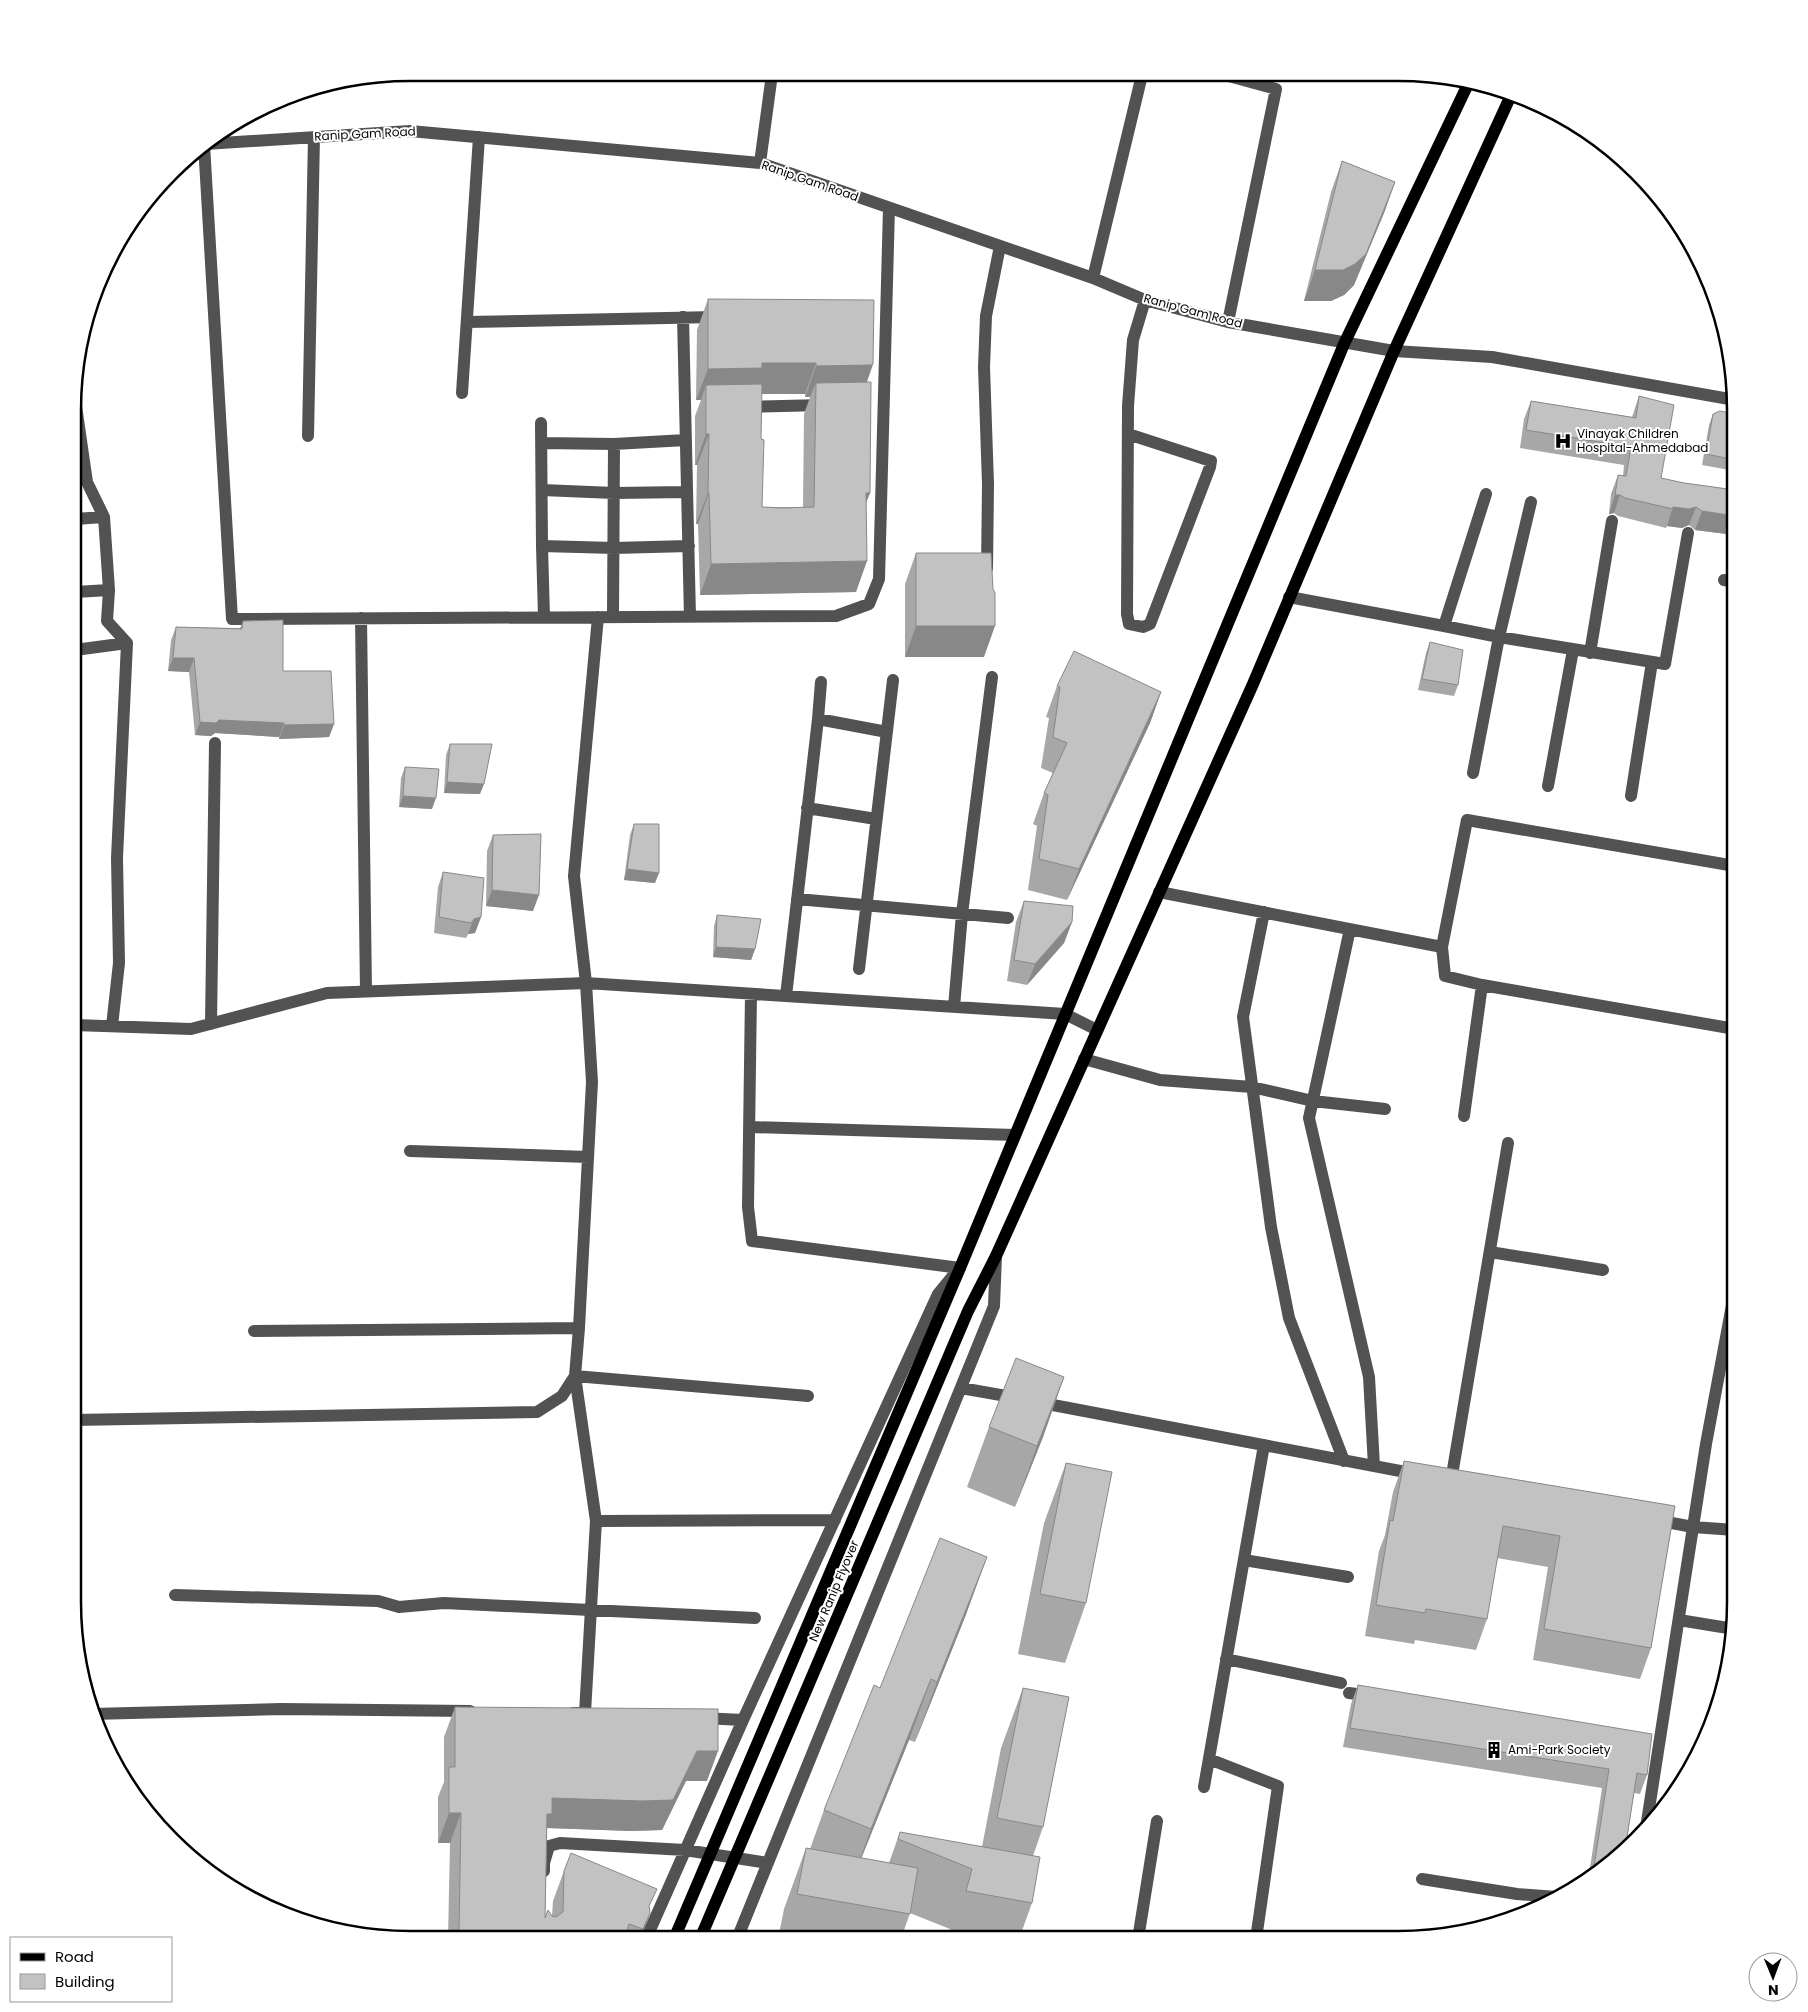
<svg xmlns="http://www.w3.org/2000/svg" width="1808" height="2012" font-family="Poppins,sans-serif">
  <rect width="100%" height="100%" fill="#fff"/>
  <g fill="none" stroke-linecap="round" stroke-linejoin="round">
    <path stroke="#525252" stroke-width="12" d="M1225,75L1276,89L1228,322
      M204,144L232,619L836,616L869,604L879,579L889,208
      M205,144L410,131L760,163L1093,278L1145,300L1228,322L1394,351L1492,357L1735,400
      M760,163L772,74
      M1093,278L1142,75
      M683,317L690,617
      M467,322L716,317
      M462,393L479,137
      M75,399L87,482L104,517L109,590L107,621L127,643L117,858L119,963L112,1026
      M746,407L823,405
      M541,423L542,546
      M1128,434L1211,461L1210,467L1150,624L1143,627L1129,624L1127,614L1128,406L1133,340L1145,300
      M308,436L314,137
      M542,443L614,444L686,440
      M542,490L614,493L687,492
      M75,519L104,517
      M987,569L988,484L984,367L986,316L1000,246
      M1724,580L1735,582
      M75,592L109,590
      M1289,597L1444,626L1486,494
      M544,617L542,546L614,548L689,546
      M613,617L614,444
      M361,618L366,991
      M1444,626L1499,637L1665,664L1688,533
      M75,650L127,643
      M1590,653L1612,521
      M818,719L887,732
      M1473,773L1499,637L1531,502
      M1548,786L1573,650
      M1631,796L1652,662
      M807,808L876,819
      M1159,892L1442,947L1467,820L1735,866
      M797,899L1008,918
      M1264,912L1243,1017L1271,1227L1289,1318L1344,1461
      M1350,929L1309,1118L1369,1377L1374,1466
      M1442,947L1445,976L1482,985L1735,1029
      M859,969L893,680
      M751,994L748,1207L752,1241L960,1268
      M786,996L818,719L821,682
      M954,1007L962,914L992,677
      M211,1024L215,743
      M74,1025L191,1029L327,993L586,983L1065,1014L1097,1030
      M1084,1059L1160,1080L1252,1087L1313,1101L1385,1109
      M1464,1116L1482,985
      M750,1127L1015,1135
      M410,1151L588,1157
      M1490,1252L1603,1270
      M254,1331L579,1328
      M961,1388L1018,1398
      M1037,1402L1416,1474
      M74,1420L537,1412L562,1396L575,1376L579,1328L592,1082L586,983L574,876L598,617
      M1451,1481L1508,1143
      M1656,1520L1693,1527L1735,1530
      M596,1521L835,1520
      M1244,1560L1348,1577
      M175,1595L378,1601L399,1607L444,1603L755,1618
      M1679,1620L1734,1629
      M1226,1659L1341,1683
      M1349,1693L1371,1696
      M573,1713H585L596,1521L575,1376L808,1396
      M92,1714L281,1709L470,1711
      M702,1718L743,1720
      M1209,1759L1278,1786L1256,1939
      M1204,1787L1264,1445
      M1646,1828L1706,1444L1735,1289
      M544,1871V1863L549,1846L560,1843L685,1850L768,1863
      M1422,1879L1517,1894L1557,1897
      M646,1939L743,1720L938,1294L957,1271
      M737,1939L994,1306L996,1256
      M1138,1939L1157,1821"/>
    <path stroke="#000" stroke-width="12" d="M674,1939L960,1268L1344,344L1469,82
      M700,1939L968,1311L996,1256L1253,684L1394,351L1512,93"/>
  </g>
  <path fill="#a7a7a7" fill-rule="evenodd" d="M1342,161L1395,182L1384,213L1354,285L1344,295L1331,301H1304L1331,192Z
    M708,299L873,364L867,382L870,493L866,502L856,592L700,595L698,524H696L697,465H695V416L701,400H696L697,330ZM761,394H805V397H810L804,414L803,507H762L761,439Z
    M1639,396L1661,478L1684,483L1735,490V535L1695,530L1689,525L1682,528L1667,526L1666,528L1618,516L1614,513L1609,514L1611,494L1618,475L1623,476L1624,465L1520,448L1524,419L1531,401L1632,417Z
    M1713,414H1735V471L1702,465L1709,425Z
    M916,553L984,657H905V584Z
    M243,621L283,671L334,724L329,737L279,739V737L215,733L211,736L195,735L189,672L168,671L171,640L176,627L240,628Z
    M1430,642L1458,685L1454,696L1418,690L1426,653Z
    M1057,686L1161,692L1150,723L1067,900L1028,890L1037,826L1033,824L1044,793L1053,773L1041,768L1049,718L1046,717Z
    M450,744L480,794L444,793L446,755Z
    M405,767L432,809L399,807L401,778Z
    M634,824L655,883L624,880L630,835Z
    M493,835L533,911L486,906L487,851Z
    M443,872L481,917L475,933L468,934L466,938L434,933L438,887Z
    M1024,901L1072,922L1064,943L1027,985L1007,981L1016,922Z
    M717,915L755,949L751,960L713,957L714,926Z
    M1064,1377L1043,1437L1015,1507L967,1487L989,1427Z
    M1404,1461L1675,1506L1651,1648L1640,1679L1533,1660L1548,1567L1497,1558L1487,1619L1476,1650L1415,1640L1414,1644L1365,1636L1379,1551L1385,1535L1393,1492Z
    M1066,1463L1086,1603L1065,1663L1018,1654L1044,1523Z
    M987,1557L965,1617L915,1742L909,1740L861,1858L889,1863L900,1832L982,1847L1001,1748L1023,1688L1043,1827L1033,1856L1032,1903L1019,1939H947L950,1929L910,1913L901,1939H778L784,1909L806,1848L810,1849L824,1810L880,1688Z
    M1358,1685L1647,1775L1640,1794L1634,1793L1625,1850L1588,1881L1602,1788L1343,1747L1351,1704Z
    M455,1707L707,1781H686L662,1830L631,1831L547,1828L545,1918L552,1916L553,1901L564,1871L650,1909L641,1939H448L450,1843H438V1797L444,1782V1737Z"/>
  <path fill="#888" d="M1395,182L1384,213L1354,285L1344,295L1331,301H1304L1315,270Z
    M762,363H816L805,394H752L706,385L701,400H696L708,369Z
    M873,364L862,395L816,383L810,397H805L816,366Z
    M706,434H709L697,465H695Z
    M708,493H709L698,524H696Z
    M866,493H870L858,524Z
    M1615,495H1620L1614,513L1609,514Z
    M1673,507H1696L1689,525L1682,528L1667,526Z
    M1702,511L1735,516V535L1695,530Z
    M867,561L856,592L700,595L711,564Z
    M916,626H995L984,657H905Z
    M173,658H194L189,672L168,671Z
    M1161,692L1150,723L1067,900L1079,869Z
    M219,720L284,723L279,737L215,733L211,736L195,735L200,722Z
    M334,724L329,737L279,739L284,725Z
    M447,782L484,784L480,794L444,793Z
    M403,796L436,798L432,809L399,807Z
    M627,869L659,873L655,883L624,880Z
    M492,890L539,895L533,911L486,906Z
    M481,917L475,933L468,934L466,938L474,919Z
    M1072,922L1064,943L1027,985L1035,964Z
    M716,947L755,949L751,960L713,957Z
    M1064,1377L1043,1437L1015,1507L1037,1446Z
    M987,1557L965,1617L915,1742L937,1682Z
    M931,1679L909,1740L849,1889L871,1829Z
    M697,1751H718L707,1781H686L662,1830L631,1831L547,1828L536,1844L552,1798Z
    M449,1813H461L450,1843H438Z
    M650,1913L641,1939H639L643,1929Z"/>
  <path fill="#c2c2c2" stroke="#888" d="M1342,161L1395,182L1366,254L1355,264L1343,270H1315Z
    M708,299L874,300L873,364L871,365L816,366V363H762V368L708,369Z
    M871,382L870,493H866L867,561L711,564L709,493H708L709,434H706V385L762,384L761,439L764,440L762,507L783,508L814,507L816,383Z
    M1639,396L1674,405L1661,478L1684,483L1735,490V516L1702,511L1696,507L1689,509L1673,507V509L1625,498L1620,495H1615L1618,475L1626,476L1631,447L1526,430L1531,401L1636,418Z
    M1720,411L1735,414V460L1706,454L1713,414Z
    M916,553H991L993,589L995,593V626H916Z
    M283,620V671H331L334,724L284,725V723L219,720L216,723L200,722L194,658H173L176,627L242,629L243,621Z
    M1430,642L1463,650L1458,685L1422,679Z
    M1074,651L1161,692L1079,869L1039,859L1048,795L1044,793L1067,743L1053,737L1060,687L1057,686Z
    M450,744H492L484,784L447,782Z
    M405,767L439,769L436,798L403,796Z
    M634,824H659V873L627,869Z
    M541,834L539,895L492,890L493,835Z
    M443,872L484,878L481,917L474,919L471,923L439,917Z
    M1024,901L1073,906L1072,922L1035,964L1014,960Z
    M717,915L761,919L755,949L716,947Z
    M1016,1358L1064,1377L1037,1446L989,1427Z
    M1404,1461L1675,1506L1651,1648L1544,1629L1560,1536L1503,1526L1487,1619L1426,1609L1425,1613L1376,1605L1390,1520L1393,1521Z
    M1066,1463L1112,1472L1086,1603L1040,1594Z
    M940,1538L987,1557L937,1682L931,1679L871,1829L824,1810L874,1685L880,1688Z
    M1358,1685L1652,1734L1647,1775L1637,1773L1625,1850L1596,1874L1593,1873L1609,1769L1350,1728Z
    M1023,1688L1069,1697L1043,1827L997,1818Z
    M455,1707L718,1709V1751H697L673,1800L642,1801L552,1798V1814H547L545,1918L548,1910L552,1916L556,1917L563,1912L564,1871L571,1853L657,1889L649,1906L650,1913L643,1929L629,1924L624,1939H452V1932H459L461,1813H449V1767H455Z
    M900,1832L1040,1857L1032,1903L966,1891L972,1869L898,1839Z
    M806,1848L918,1868L910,1914L797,1894Z"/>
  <defs>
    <g id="hospital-bare" transform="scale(1.35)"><path d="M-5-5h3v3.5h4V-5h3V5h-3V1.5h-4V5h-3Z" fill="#000" stroke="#fff" stroke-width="2.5" paint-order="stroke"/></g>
    <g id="building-bare" transform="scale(1.35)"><path d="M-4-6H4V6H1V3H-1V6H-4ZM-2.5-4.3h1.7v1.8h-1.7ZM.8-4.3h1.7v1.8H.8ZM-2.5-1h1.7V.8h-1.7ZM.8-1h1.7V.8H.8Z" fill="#000" stroke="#fff" stroke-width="2.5" paint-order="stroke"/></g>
  </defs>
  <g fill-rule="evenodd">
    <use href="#hospital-bare" x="1563" y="441"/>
    <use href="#building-bare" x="1494" y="1750"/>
  </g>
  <g text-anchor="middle" stroke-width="4" stroke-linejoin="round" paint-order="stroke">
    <g font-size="12" fill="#000" stroke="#fff">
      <text transform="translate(365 134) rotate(-3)" y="4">Ranip Gam Road</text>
      <text transform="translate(810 181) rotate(19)" y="4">Ranip Gam Road</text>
      <text transform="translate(1193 311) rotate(15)" y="4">Ranip Gam Road</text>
      <text transform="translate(834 1591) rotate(-67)" y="4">New Ranip Flyover</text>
    </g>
    <g font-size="12" fill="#000" stroke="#fff" text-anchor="start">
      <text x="1577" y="438">Vinayak Children<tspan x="1577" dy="14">Hospital-Ahmedabad</tspan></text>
      <text x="1508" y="1754">Ami-Park Society</text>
    </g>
  </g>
  <path d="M0 0H1808V2012H0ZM410 81H1398A329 329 0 0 1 1727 410V1602A329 329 0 0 1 1398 1931H410A329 329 0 0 1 81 1602V410A329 329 0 0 1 410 81Z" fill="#fff" fill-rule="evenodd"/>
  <path fill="none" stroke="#000" stroke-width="2.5" d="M410 81H1398A329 329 0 0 1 1727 410V1602A329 329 0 0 1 1398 1931H410A329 329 0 0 1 81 1602V410A329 329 0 0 1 410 81Z"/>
  <rect x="10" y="1937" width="162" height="65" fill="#ffffff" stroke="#999999"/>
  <rect x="20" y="1953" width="25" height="8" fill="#000000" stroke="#999999"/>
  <text x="55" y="1962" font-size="15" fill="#000000">Road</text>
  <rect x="20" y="1974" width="25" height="15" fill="#c2c2c2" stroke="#999999"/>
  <text x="55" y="1987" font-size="15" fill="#000000">Building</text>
  <g transform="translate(1773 1977) rotate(179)"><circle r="24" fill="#ffffff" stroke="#999999"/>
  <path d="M0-4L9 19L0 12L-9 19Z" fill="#000000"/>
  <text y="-8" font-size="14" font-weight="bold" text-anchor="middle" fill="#000000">N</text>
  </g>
</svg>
